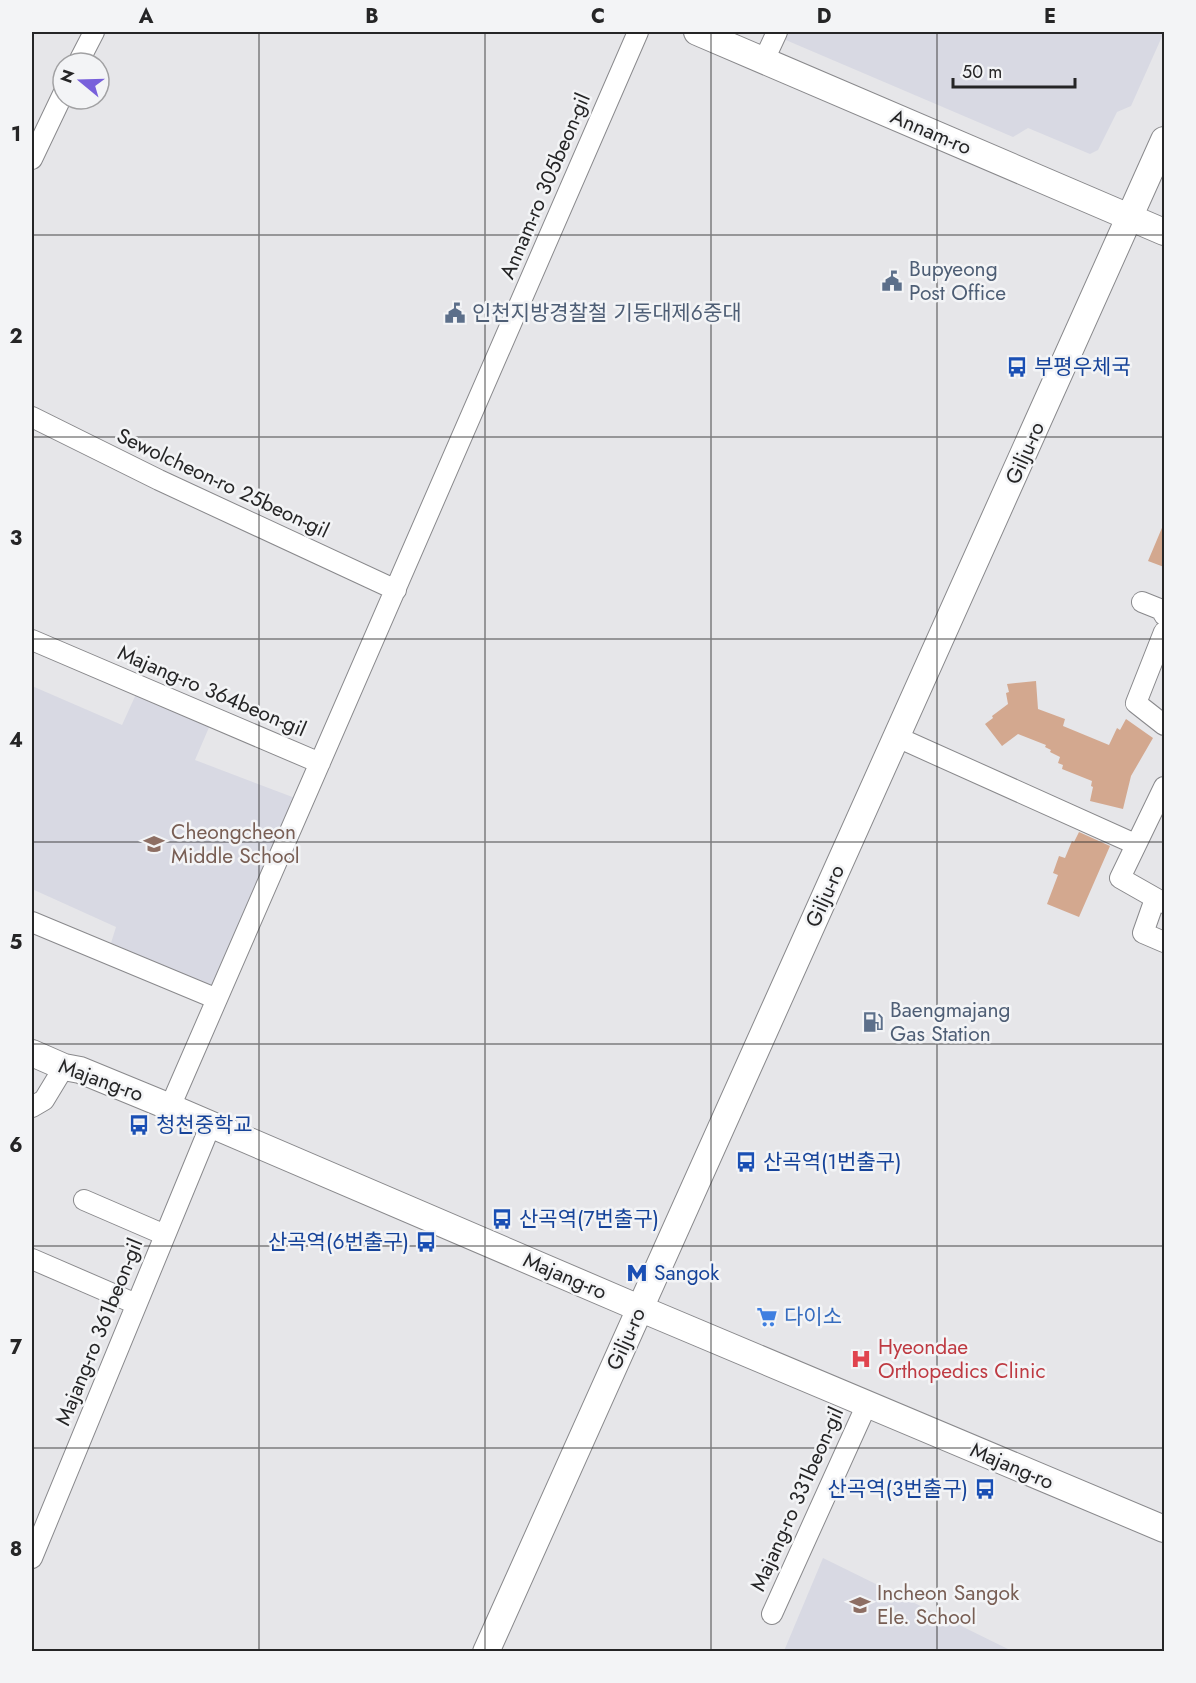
<svg xmlns="http://www.w3.org/2000/svg" width="1196" height="1683" font-family="Jost,'Noto Sans KR',sans-serif">
  <rect width="100%" height="100%" fill="#e6e6e9"/>
  <path fill="#d8d9e3" d="M767,32H1164L1131,106L1117,112L1098,150L1090,154L1028,128L1013,137Z
    M32,686L122,725L137,692L210,725L195,760L295,798L213,987L111,943L116,927L32,889Z
    M823,1558L1012,1651H784Z"/>
  <path fill="#d3a88f" d="M1164,523V567L1148,561Z
    M1036,681L1038,709L1065,719L1063,726L1109,745L1117,728L1120,730L1126,719L1153,738L1131,776L1123,809L1090,801L1093,787L1091,786L1092,781L1062,769L1063,765L1058,763L1060,757L1050,752L1051,750L1045,747L1046,745L1018,734L1002,746L985,724L993,718L992,716L1008,704L1006,693L1009,692L1007,684Z
    M1079,832L1110,846L1079,917L1047,904L1058,875L1053,873L1059,856L1065,858L1072,841L1074,842Z"/>
  <g fill="none" stroke-linecap="round" stroke-linejoin="round">
    <g stroke="#89898c" stroke-width="22">
      <path id="minor" d="M764,60L777,32
        M78,63L94,32
        M32,159L63,94
        M32,417L159,480L396,590
        M1142,602L1162,610L1164,615
        M1164,632L1136,703L1164,725
        M32,640L320,763
        M897,737L1135,844
        M1164,787L1120,878L1164,903
        M1155,899L1143,933L1164,942
        M32,922L217,999
        M32,1107L44,1100L64,1067
        M170,1107L638,32
        M84,1200L165,1235
        M32,1259L136,1304
        M32,1558L211,1124
        M772,1614L867,1404"/>
    </g>
    <g stroke="#89898c" stroke-width="28">
      <path id="major" d="M697,32L1164,232
        M32,1053L64,1067L80,1070L170,1107L639,1308L1164,1529
        M486,1652L1164,140"/>
    </g>
    <use href="#minor" stroke="#fff" stroke-width="20"/>
    <use href="#major" stroke="#fff" stroke-width="26"/>
  </g>
  <path fill="none" stroke="#252526" stroke-width="1.5" stroke-opacity="0.55" d="M259,32V1652M485,32V1652M711,32V1652M937,32V1652M32,235H1164M32,437H1164M32,639H1164M32,842H1164M32,1044H1164M32,1246H1164M32,1448H1164"/>
  <defs>
    <g id="civic-bare" transform="scale(1.62)"><path d="M-.6-6.5H3V-4.5H.6V-3L4-1V1h2V6H-6V1h2V-1L-.6-3ZM-1.2 2.5V6h2.4V2.5Z" fill="#5c6f8a" stroke="#f3f4f6" stroke-width="2.5" paint-order="stroke"/></g>
    <g id="bus-bare" transform="scale(1.62)"><path d="M-5-6H5V4H4V6H2V4H-2V6H-4V4H-5ZM-3.5-4V0h7V-4ZM-3.5 1.2v1.5H-2V1.2ZM2 1.2v1.5H3.5V1.2Z" fill="#1a4fb4" stroke="#f3f4f6" stroke-width="2.5" paint-order="stroke"/></g>
    <g id="school-bare" transform="scale(1.62)"><path d="M0-5L7-2L0 1L-7-2ZM-4 1L0 2.5L4 1V4Q0 6-4 4Z" fill="#8d6e63" stroke="#f3f4f6" stroke-width="2.5" paint-order="stroke"/></g>
    <g id="fuel-bare" transform="scale(1.62)"><path d="M-5.5-6h7V0h2V4h1.3V-2.5L3-4.5l.8-.8L6-3V5H2.5V1h-1V6h-7ZM-4.2-4.7v3.2H.2V-4.7Z" fill="#5c6f8a" stroke="#f3f4f6" stroke-width="2.5" paint-order="stroke"/></g>
    <g id="metro-bare" transform="scale(1.62)"><path d="M-5.5 5V-5H-3L0 0L3-5H5.5V5H3V-.5L0 4L-3-.5V5Z" fill="#1a4fb4" stroke="#f3f4f6" stroke-width="2.5" paint-order="stroke"/></g>
    <g id="supermarket-bare" transform="scale(1.62)"><path d="M-6-5.5h2.5l.6 2H6L4.5 2H-2.5L-4.4-4H-6ZM-1.5 3.2a1.3 1.3 0 1 0 .1 0ZM3 3.2a1.3 1.3 0 1 0 .1 0Z" fill="#3f7fe0" stroke="#f3f4f6" stroke-width="2.5" paint-order="stroke"/></g>
    <g id="hospital-bare" transform="scale(1.62)"><path d="M-5-5h3v3.5h4V-5h3V5h-3V1.5h-4V5h-3Z" fill="#e0444e" stroke="#f3f4f6" stroke-width="2.5" paint-order="stroke"/></g>
  </defs>
  <g fill-rule="evenodd">
    <use href="#civic-bare" x="892" y="281"/>
    <use href="#civic-bare" x="455" y="313"/>
    <use href="#bus-bare" x="1017" y="367"/>
    <use href="#school-bare" x="154" y="844"/>
    <use href="#fuel-bare" x="873" y="1022"/>
    <use href="#bus-bare" x="139" y="1125"/>
    <use href="#bus-bare" x="746" y="1162"/>
    <use href="#bus-bare" x="502" y="1219"/>
    <use href="#bus-bare" x="426" y="1242"/>
    <use href="#metro-bare" x="637" y="1273"/>
    <use href="#supermarket-bare" x="767" y="1317"/>
    <use href="#hospital-bare" x="861" y="1359"/>
    <use href="#bus-bare" x="985" y="1489"/>
    <use href="#school-bare" x="860" y="1605"/>
  </g>
  <g text-anchor="middle" stroke-width="5" stroke-linejoin="round" paint-order="stroke">
    <g font-size="21" fill="#252526" stroke="#f3f4f6">
      <text transform="translate(931 132) rotate(23)" y="7">Annam-ro</text>
      <text transform="translate(545 186) rotate(-67)" y="7">Annam-ro 305beon-gil</text>
      <text transform="translate(1025 453) rotate(-66)" y="7">Gilju-ro</text>
      <text transform="translate(223 483) rotate(25)" y="7">Sewolcheon-ro 25beon-gil</text>
      <text transform="translate(212 691) rotate(23)" y="7">Majang-ro 364beon-gil</text>
      <text transform="translate(825 896) rotate(-66)" y="7">Gilju-ro</text>
      <text transform="translate(101 1080) rotate(20)" y="7">Majang-ro</text>
      <text transform="translate(565 1276) rotate(23)" y="7">Majang-ro</text>
      <text transform="translate(99 1332) rotate(-68)" y="7">Majang-ro 361beon-gil</text>
      <text transform="translate(626 1339) rotate(-66)" y="7">Gilju-ro</text>
      <text transform="translate(1012 1466) rotate(23)" y="7">Majang-ro</text>
      <text transform="translate(797 1499) rotate(-66)" y="7">Majang-ro 331beon-gil</text>
    </g>
    <g font-size="21" fill="#4e5e75" stroke="#f3f4f6" text-anchor="start">
      <text x="909" y="276">Bupyeong<tspan x="909" dy="24">Post Office</tspan></text>
      <text x="472" y="320">인천지방경찰철 기동대제6중대</text>
      <text x="890" y="1017">Baengmajang<tspan x="890" dy="24">Gas Station</tspan></text>
    </g>
    <g font-size="21" fill="#164399" stroke="#f3f4f6" text-anchor="start">
      <text x="1034" y="374">부평우체국</text>
      <text x="156" y="1132">청천중학교</text>
      <text x="763" y="1169">산곡역(1번출구)</text>
      <text x="519" y="1226">산곡역(7번출구)</text>
      <text x="409" y="1249" text-anchor="end">산곡역(6번출구)</text>
      <text x="654" y="1280">Sangok</text>
      <text x="968" y="1496" text-anchor="end">산곡역(3번출구)</text>
    </g>
    <g font-size="21" fill="#785e54" stroke="#f3f4f6" text-anchor="start">
      <text x="171" y="839">Cheongcheon<tspan x="171" dy="24">Middle School</tspan></text>
      <text x="877" y="1600">Incheon Sangok<tspan x="877" dy="24">Ele. School</tspan></text>
    </g>
    <g font-size="21" fill="#366cbe" stroke="#f3f4f6" text-anchor="start">
      <text x="784" y="1324">다이소</text>
    </g>
    <g font-size="21" fill="#be3a42" stroke="#f3f4f6" text-anchor="start">
      <text x="878" y="1354">Hyeondae<tspan x="878" dy="24">Orthopedics Clinic</tspan></text>
    </g>
  </g>
  <rect width="1196" height="1683" fill="none" stroke="#f3f4f6" stroke-width="66"/>
  <g transform="translate(81 81) rotate(289)"><circle r="28" fill="#f3f4f6" stroke="#a1a1a3" stroke-width="1.5"/>
  <path d="M0-4.5L10 22L0 15L-10 22Z" fill="#7860db"/>
  <text y="-9" font-size="16" font-weight="bold" text-anchor="middle" fill="#252526">N</text>
  </g>
  <path d="M953 78v9h122v-9" fill="none" stroke="#252526" stroke-width="3"/>
  <text x="962" y="78" font-size="18" fill="#252526" stroke="#f3f4f6" stroke-width="4.5" paint-order="stroke">50 m</text>
  <rect x="33" y="33" width="1130" height="1617" fill="none" stroke="#252526" stroke-width="2"/>
  <g font-size="20" text-anchor="middle" font-weight="bold" fill="#252526">
    <text x="146" y="23">A</text>
    <text x="372" y="23">B</text>
    <text x="598" y="23">C</text>
    <text x="824" y="23">D</text>
    <text x="1050" y="23">E</text>
    <text x="16" y="141">1</text>
    <text x="16" y="343">2</text>
    <text x="16" y="545">3</text>
    <text x="16" y="747">4</text>
    <text x="16" y="949">5</text>
    <text x="16" y="1152">6</text>
    <text x="16" y="1354">7</text>
    <text x="16" y="1556">8</text>
  </g>
</svg>
